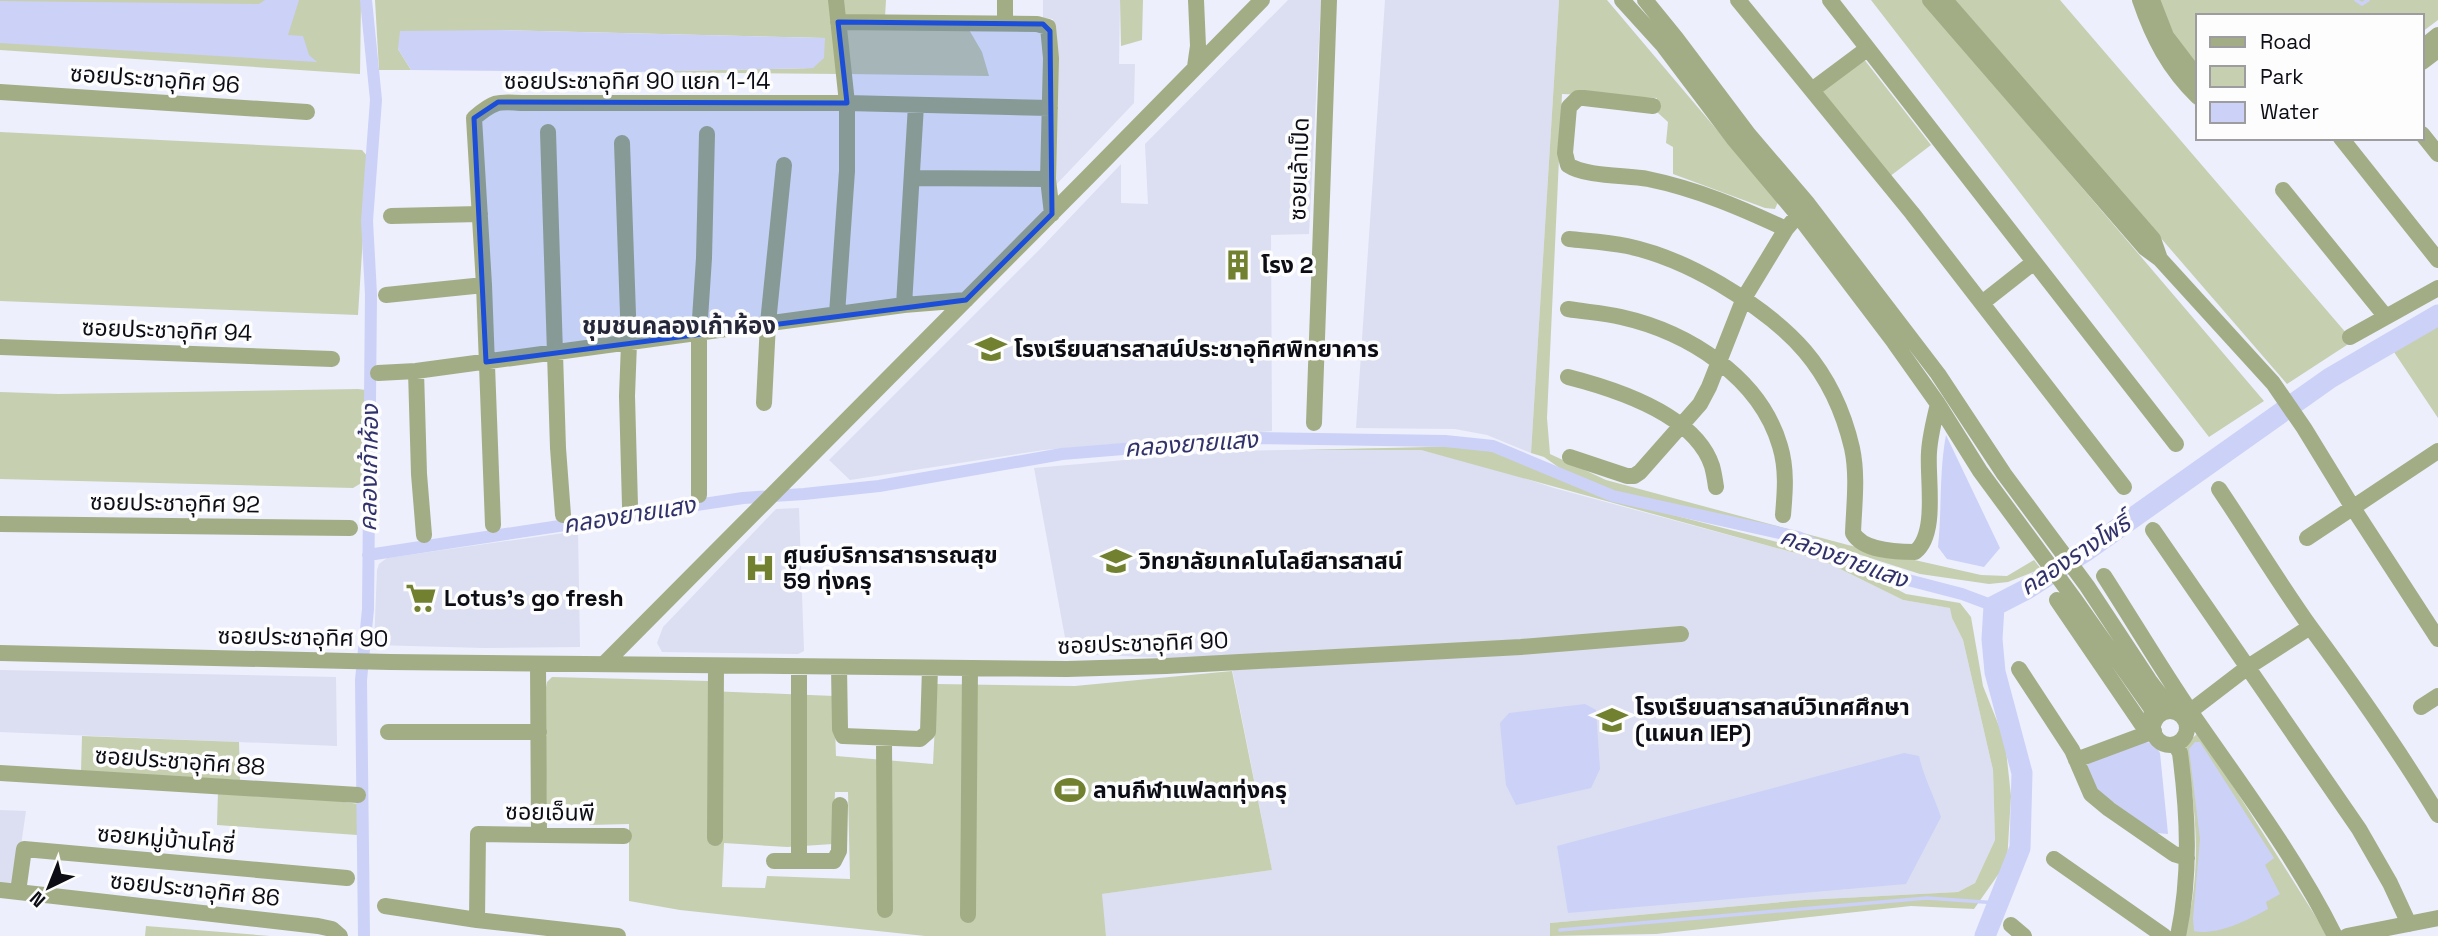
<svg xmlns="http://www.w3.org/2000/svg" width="2438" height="936" font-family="'Space Grotesk','Noto Sans Thai',sans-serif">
  <rect width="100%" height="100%" fill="#edeffd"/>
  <path fill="#dcdff1" d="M1043,0H1120L1119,64H1135L1134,103L1052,189L1053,19L1043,18Z
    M1288,0H1321L1309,234L1271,235L1272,431L1044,450L850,480L829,460L1041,248L1121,164V203L1148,204L1145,144Z
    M1385,0H1559L1531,453L1487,435L1455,429L1356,428Z
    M1391,448L1421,450L1503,471L1554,488L1824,561L1903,600L1951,608L1952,618L1963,640L1993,770L1995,840L1975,883L1958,892L1804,900L1550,923V936H1106L1101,894L1272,870L1230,658H1175L1068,654L1034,468L1228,451Z
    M799,508L804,651L798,654L662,652L657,643L663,627L776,509Z
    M578,531L580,647L484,648L374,645L377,570L379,564L387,558Z
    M0,670L336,677L337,746L0,732Z
    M0,810L26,811L15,886L0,883Z"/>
  <path fill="#c7cfb1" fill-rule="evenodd" d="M0,0H361L360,74L0,50Z
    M375,0H886L885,17L843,15L838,74L633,72L813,68L825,38L502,30L398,49L411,70H379Z
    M1120,0H1143L1142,40L1121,46Z
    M1559,0H1607L1778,202L1775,209L1765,208L1673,174V147L1666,143L1668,122L1657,112V98L1562,94L1547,418L1550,454L1606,480L1848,545L1981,575L2007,576L2034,560L2041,569L2008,582L1989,584L1920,574L1817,541L1604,490L1564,471L1544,457L1531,453Z
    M1871,0H1922L2264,401L2209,437Z
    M1955,0H2060L2353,341L2287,384Z
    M2157,0H2438V20L2422,32V16H2198V72L2166,28Z
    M843,28H968L982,52L989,76L849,74Z
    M1863,58L1931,145L1889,177L1822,91Z
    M0,132L362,150L368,157L358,315L0,301Z
    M2438,323V418L2394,352Z
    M358,389L366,390L363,482L353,488L0,479V392L58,394Z
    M1470,446L1493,452L1619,501L1781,543L1852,566L1906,594L1960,603L1971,617L1983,686L2005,741L2011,796L2007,862L1974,909L1911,906L1656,934L1550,936V923L1804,900L1958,892L1975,883L1995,840L1993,770L1963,640L1952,618L1950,608L1903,600L1824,561L1421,450H1301Z
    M1232,671L1272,870L1102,894L1106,936H925L680,910L629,901V824L590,825L580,815L547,810L544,698L547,682L552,677L709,681V691L834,696L836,756L933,764L937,684L1075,686ZM835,792H848L850,879L767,876L765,888L722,887L724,843L787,847L833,844Z
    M2199,732L2328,936H2184C2203,874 2196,808 2185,745Z
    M82,736L239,742L240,780L81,772Z
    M218,791L285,794L359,804L357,835L217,825Z
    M146,926L270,936H145Z"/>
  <path fill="#ccd1f7" d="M265,0H299L288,35L303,36L309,55L317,62L0,43V1L259,4Z
    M502,30L825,38L824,58L813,68L633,72L411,70L398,49L400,31Z
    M1946,435L2000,548L1984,567L1947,559L1938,547C1942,510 1939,472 1946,435Z
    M1585,704L1596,710L1600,769L1591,788L1516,805L1506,785L1500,723L1509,713Z
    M2145,742L2154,743L2160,753L2168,834L2156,833L2096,790L2086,775L2088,762Z
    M2195,742H2200L2274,858L2265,865L2280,894L2266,902L2268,909C2248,920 2217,936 2194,931L2193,918L2200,839L2189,749Z
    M1904,753L1919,756C1924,778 1934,796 1941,817L1906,884L1568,913L1557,846Z"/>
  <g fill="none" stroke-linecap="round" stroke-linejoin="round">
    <path stroke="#ccd1f7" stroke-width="3.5" d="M2356,0L2362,4L2368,0
      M1560,930L1927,898L1998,903"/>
    <path stroke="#ccd1f7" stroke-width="12" d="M368,555L743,498L804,494L879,486L1062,454L1258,438L1445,441L1493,446L1613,496L1798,537L1881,573L1962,594L1994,606
      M364,936L361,680L368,609L371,294L367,221L376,100L366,0"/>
    <path stroke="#ccd1f7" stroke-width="21" d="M1985,936L2020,848L2022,773L1995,672L1992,639L1994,606L2027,589L2086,551L2330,378L2438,315"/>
    <path stroke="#a3ad85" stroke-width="16" d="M836,0L847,103V171L837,314
      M1005,0V23
      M1622,0L1662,44L1733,138L1797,214L1894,342L1938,404L1980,471L2075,600L2151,708L2154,723
      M1645,0L1676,38L1749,135L1808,204L1938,374L2004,474L2087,586L2149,680L2165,701L2178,713
      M1738,0L1912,213L2124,487
      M1830,0L2176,444
      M1930,0L2145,248L2160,259L2273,383L2304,428L2353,508L2438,639
      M1945,0L2153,239L2160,259
      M2140,0C2153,38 2169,69 2198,97
      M2152,0L2166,36L2198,78
      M838,22L1037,24L1048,27L1051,58L1048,179L1052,214
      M2422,48L2438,35
      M2422,62L2438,50
      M1195,67L1198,46L1196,0
      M1812,90L1867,49
      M0,92L307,112
      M1653,106L1584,98H1578L1569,107L1565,153L1568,165C1586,177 1626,175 1648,179C1697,189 1741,208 1786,229
      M548,132L558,448L563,515
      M2422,134L2438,154
      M2341,138L2438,260
      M622,143L629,343L627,396L630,506
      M912,178L1048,179
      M2283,190L2386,317
      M391,216L480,214
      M1569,239C1588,241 1608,242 1627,246C1660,253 1691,267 1720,284C1789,325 1833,367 1852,448C1858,476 1854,505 1853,533C1863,551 1896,552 1915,552C1938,534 1927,479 1929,452C1930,436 1934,420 1938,404
      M386,295L484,285
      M1982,303L2034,262
      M904,305L916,105
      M1568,309C1586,312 1604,313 1621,317C1688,332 1760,377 1780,446C1787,469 1785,492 1783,515
      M2350,337L2438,288
      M0,347L332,359
      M416,371L419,474L424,535
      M378,373L416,371L904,305L966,300
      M1568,377C1615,389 1695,414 1712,466C1714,473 1715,480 1716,487
      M764,403L768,323L784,165
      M1314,423L1329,0
      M1570,457L1627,476H1634L1640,472L1700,404L1709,387L1744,298L1786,229L1805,207
      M2219,489C2250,535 2279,583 2311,628C2356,689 2399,750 2438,815
      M699,495V334L704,258L707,134
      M0,524L350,528
      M493,525L484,285L474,118C493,102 497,101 521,103H847L1050,108
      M2153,530L2359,829L2390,883L2409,924
      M2307,538L2438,451
      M2104,576C2133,621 2160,667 2190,711C2241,785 2295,856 2335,936
      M2057,600L2147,732
      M0,653L390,662L1067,669L1166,666L1521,647L1681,634
      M605,663L1087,178L1262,0
      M538,664L539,833
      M799,667V861
      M839,667L840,729L843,736L920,739L928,732L930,668
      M2019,669L2072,750L2091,794L2109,809L2174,854L2187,858
      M2421,707L2438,696
      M2153 728a17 17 0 1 1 34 0a17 17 0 1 1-34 0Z
      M2184,716L2248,667L2310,627
      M388,732H539
      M884,738L885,910
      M2175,744L2180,753C2188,814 2191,875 2178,936
      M2076,760L2154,731
      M0,773L358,795
      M715,838L716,667
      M2054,859L2164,936
      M774,861H834L839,851L840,805
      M0,890L318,926L332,929L340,936
      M18,892L24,849L347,878
      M385,906L477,920
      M968,915L970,668
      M2011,925L2024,936
      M618,936L477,920L478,834L624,836
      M2347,936L2438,918"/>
  </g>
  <path fill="#1d4ed8" fill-opacity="0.2" stroke="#1d4ed8" stroke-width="5" stroke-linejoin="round" d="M838,22L1043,24L1050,31L1052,214L966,300L486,362L474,118L498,102L847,103Z"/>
  <defs>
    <g id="building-bare" transform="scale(2.415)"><path d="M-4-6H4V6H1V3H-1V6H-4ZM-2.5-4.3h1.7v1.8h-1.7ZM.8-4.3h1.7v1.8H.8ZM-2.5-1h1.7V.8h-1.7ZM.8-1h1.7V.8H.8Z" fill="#71812f" stroke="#fdfdfd" stroke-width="2.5" paint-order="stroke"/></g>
    <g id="school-bare" transform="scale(2.415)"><path d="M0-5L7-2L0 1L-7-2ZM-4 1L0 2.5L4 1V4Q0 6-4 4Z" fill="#71812f" stroke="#fdfdfd" stroke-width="2.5" paint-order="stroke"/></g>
    <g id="university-bare" transform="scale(2.415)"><path d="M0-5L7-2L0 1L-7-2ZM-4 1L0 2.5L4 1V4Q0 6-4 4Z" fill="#71812f" stroke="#fdfdfd" stroke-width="2.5" paint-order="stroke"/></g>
    <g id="hospital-bare" transform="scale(2.415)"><path d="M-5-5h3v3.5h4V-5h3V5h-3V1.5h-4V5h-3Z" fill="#71812f" stroke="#fdfdfd" stroke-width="2.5" paint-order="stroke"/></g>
    <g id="supermarket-bare" transform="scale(2.415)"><path d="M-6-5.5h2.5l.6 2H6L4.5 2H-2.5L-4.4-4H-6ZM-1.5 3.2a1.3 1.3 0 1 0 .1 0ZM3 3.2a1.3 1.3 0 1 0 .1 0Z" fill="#71812f" stroke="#fdfdfd" stroke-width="2.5" paint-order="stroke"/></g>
    <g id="stadium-bare" transform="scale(2.415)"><path d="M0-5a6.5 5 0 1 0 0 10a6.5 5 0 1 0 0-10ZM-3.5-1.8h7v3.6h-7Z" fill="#71812f" stroke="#fdfdfd" stroke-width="2.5" paint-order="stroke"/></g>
  </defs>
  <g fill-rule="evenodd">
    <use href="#building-bare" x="1238" y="265"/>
    <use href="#school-bare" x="991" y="349"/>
    <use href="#university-bare" x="1116" y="561"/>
    <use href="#hospital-bare" x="760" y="568"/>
    <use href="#supermarket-bare" x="421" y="598"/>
    <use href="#school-bare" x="1612" y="720"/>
    <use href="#stadium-bare" x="1070" y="790"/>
  </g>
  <g text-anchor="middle" stroke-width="7" stroke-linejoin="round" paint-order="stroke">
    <g font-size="23" fill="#0c0d15" stroke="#fdfdfd">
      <text transform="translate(155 79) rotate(4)" y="8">ซอยประชาอุทิศ 96</text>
      <text x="637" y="89">ซอยประชาอุทิศ 90 แยก 1-14</text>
      <text transform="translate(1299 169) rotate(-88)" y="8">ซอยเล้าเป็ด</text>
      <text transform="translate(167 330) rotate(2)" y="8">ซอยประชาอุทิศ 94</text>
      <text transform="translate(175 503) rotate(1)" y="8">ซอยประชาอุทิศ 92</text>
      <text transform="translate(303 637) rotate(1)" y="8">ซอยประชาอุทิศ 90</text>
      <text transform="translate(1143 643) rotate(-2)" y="8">ซอยประชาอุทิศ 90</text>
      <text transform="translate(180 761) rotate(4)" y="8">ซอยประชาอุทิศ 88</text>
      <text transform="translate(550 812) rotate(1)" y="8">ซอยเอ็นพี</text>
      <text transform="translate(166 839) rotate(5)" y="8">ซอยหมู่บ้านโคซี่</text>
      <text transform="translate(195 889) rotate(6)" y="8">ซอยประชาอุทิศ 86</text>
    </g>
    <g font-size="23" font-weight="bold" fill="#0c0d15" stroke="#fdfdfd" text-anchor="start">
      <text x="1261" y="273">โรง 2</text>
      <text x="1014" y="357">โรงเรียนสารสาสน์ประชาอุทิศพิทยาคาร</text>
      <text x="783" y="563">ศูนย์บริการสาธารณสุข<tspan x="783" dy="26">59 ทุ่งครุ</tspan></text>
      <text x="1139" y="569">วิทยาลัยเทคโนโลยีสารสาสน์</text>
      <text x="444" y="606">Lotus's go fresh</text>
      <text x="1635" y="715">โรงเรียนสารสาสน์วิเทศศึกษา<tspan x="1635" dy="26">(แผนก IEP)</tspan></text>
      <text x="1093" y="798">ลานกีฬาแฟลตทุ่งครุ</text>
    </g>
    <g font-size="24" font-weight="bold" fill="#26283a" stroke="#fdfdfd">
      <text x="679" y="334">ชุมชนคลองเก้าห้อง</text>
    </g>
    <g font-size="24" font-style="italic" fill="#31326b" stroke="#fdfdfd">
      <text transform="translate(1191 444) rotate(-4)" y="8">คลองยายแสง</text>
      <text transform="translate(369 468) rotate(-89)" y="8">คลองเก้าห้อง</text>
      <text transform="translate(629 515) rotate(-9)" y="8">คลองยายแสง</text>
      <text transform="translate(2075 555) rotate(-33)" y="8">คลองรางโพธิ์</text>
      <text transform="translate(1844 558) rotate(20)" y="8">คลองยายแสง</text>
    </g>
  </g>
  <rect x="2196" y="14" width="228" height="126" fill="#fdfdfd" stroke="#9d9da0" stroke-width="2"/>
  <rect x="2210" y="37" width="35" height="10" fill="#a3ad85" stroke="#9d9da0" stroke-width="2"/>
  <text x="2260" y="49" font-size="21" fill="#0c0d15">Road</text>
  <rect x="2210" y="66" width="35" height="21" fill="#c7cfb1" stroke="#9d9da0" stroke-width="2"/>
  <text x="2260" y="84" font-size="21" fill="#0c0d15">Park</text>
  <rect x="2210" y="102" width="35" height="21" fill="#ccd1f7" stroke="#9d9da0" stroke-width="2"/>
  <text x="2260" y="119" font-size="21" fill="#0c0d15">Water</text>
  <g transform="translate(49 887) rotate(223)" stroke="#fdfdfd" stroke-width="5" paint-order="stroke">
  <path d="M0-5L12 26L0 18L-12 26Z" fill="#0c0d15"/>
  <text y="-10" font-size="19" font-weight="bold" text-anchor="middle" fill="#0c0d15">N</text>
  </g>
</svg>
